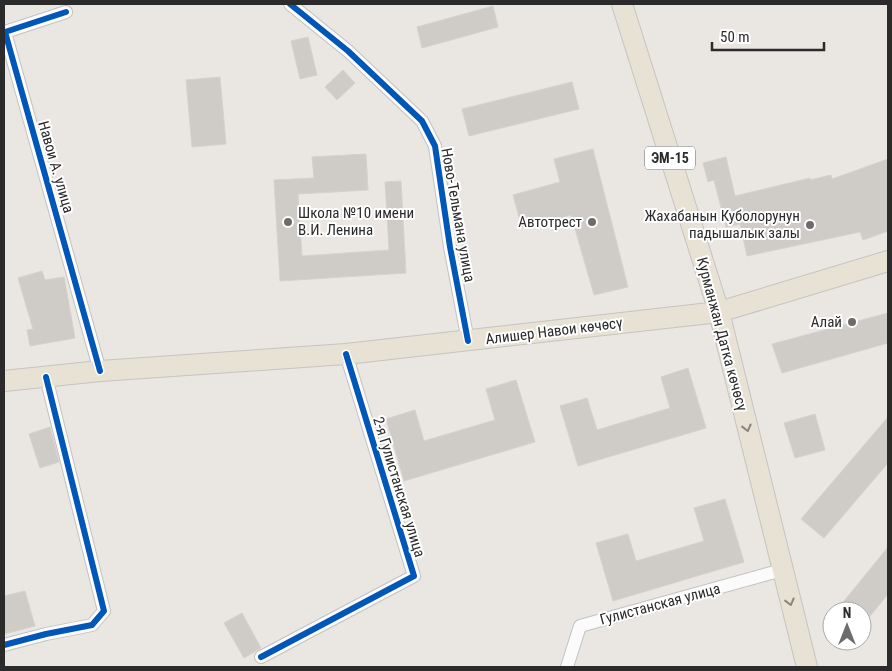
<svg xmlns="http://www.w3.org/2000/svg" width="892" height="671" font-family="'Roboto Condensed',sans-serif">
  <rect width="100%" height="100%" fill="#eae6e2"/>
  <path fill="#cfccc8" stroke="#d5d2ce" d="M493,6L498,27L422,48L417,27Z
    M308,37L317,75L300,79L291,41Z
    M343,70L355,83L337,100L325,87Z
    M220,77L226,144L192,147L186,80Z
    M572,82L579,109L469,136L462,109Z
    M593,149L628,287L594,295L571,215L522,228L513,195L560,182L554,159Z
    M366,154L368,190L298,194L302,256L389,250L385,182L401,181L406,273L280,281L274,180L314,178L312,157Z
    M726,157L735,196L810,178V180L831,175L832,179L888,159V231L863,240L860,232L747,256L740,224L726,227L714,180L708,182L703,163Z
    M42,271L45,280L64,277L75,338L30,346L27,330L33,329L18,278Z
    M888,313V343L782,373L772,344Z
    M688,368L706,428L578,466L560,406L587,398L597,430L670,408L661,377Z
    M516,380L535,442L404,481L386,419L415,410L424,441L495,420L486,389Z
    M815,414L825,450L795,458L784,423Z
    M888,417V463L824,538L801,519Z
    M50,427L59,462L40,468L29,434Z
    M725,499L744,562L613,601L596,543L628,534L636,561L704,541L694,508Z
    M888,547V594L862,626V611H836Z
    M25,591L35,626L4,634V596Z
    M242,613L261,648L244,658L224,623Z"/>
  <g fill="none" stroke-linecap="round" stroke-linejoin="round">
    <g stroke="#c3c2c2" stroke-width="14">
      <path id="street" d="M290,4L348,51L422,121L435,146L450,247L468,341
        M66,12L5,32L100,371
        M4,645L46,634L92,625L104,611L46,377
        M261,657L414,576L346,354
        M567,667L580,626L782,570"/>
    </g>
    <g stroke="#c5c4c2" stroke-width="22">
      <path id="primary" d="M622,4L719,312L807,667
        M4,381L100,371L346,354L719,312L888,261"/>
    </g>
    <use href="#street" stroke="#fcfbfb" stroke-width="12"/>
    <use href="#primary" stroke="#e7e2d4" stroke-width="20"/>
    <g stroke="#fff" stroke-width="9">
      <path id="cycleway" d="M290,4L348,51L422,121L435,146L450,247L468,341
        M66,12L5,32L100,371
        M4,645L46,634L92,625L104,611L46,377
        M261,657L414,576L346,354"/>
    </g>
    <use href="#cycleway" stroke="#0057b8" stroke-width="6"/>
  </g>
  <defs><path id="oneway-chevron" d="M-2-3.5L2.5 0L-2 3.5" fill="none" stroke-width="1.6" stroke-linecap="round" stroke-linejoin="round" transform="scale(1.25)"/></defs>
  <g stroke="#898680">
    <use href="#oneway-chevron" transform="translate(747 428) rotate(76)"/>
    <use href="#oneway-chevron" transform="translate(790 602) rotate(76)"/>
  </g>
  <g fill="#6e6c6b" stroke="#fff" stroke-width="2">
    <circle cx="288" cy="222" r="5"/>
    <circle cx="592" cy="222" r="5"/>
    <circle cx="810" cy="225" r="5"/>
    <circle cx="852" cy="322" r="5"/>
  </g>
  <g text-anchor="middle" stroke-width="4" stroke-linejoin="round" paint-order="stroke">
    <rect fill="#fff" stroke="#6b6b6b" stroke-width="1" x="645" y="146.5" width="50" height="23" rx="4"/>
    <g font-size="14" font-weight="bold" fill="#2b2b2b">
      <text x="670" y="163">ЭМ-15</text>
    </g>
    <g font-size="15" fill="#2b2b2b" stroke="#fff">
      <text transform="translate(56 167) rotate(74)" y="5">Навои А. улица</text>
      <text transform="translate(458 215) rotate(80)" y="5">Ново-Тельмана улица</text>
      <text transform="translate(554 331) rotate(-7)" y="5">Алишер Навои көчөсү</text>
      <text transform="translate(722 334) rotate(75)" y="5">Курманжан Датка көчөсү</text>
      <text transform="translate(399 487) rotate(73)" y="5">2-я Гулистанская улица</text>
      <text transform="translate(660 604) rotate(-15)" y="5">Гулистанская улица</text>
    </g>
    <g font-size="15" fill="#2b2b2b" stroke="#fff" text-anchor="end">
      <text x="298" y="218" text-anchor="start">Школа №10 имени<tspan x="298" dy="17">В.И. Ленина</tspan></text>
      <text x="800" y="221">Жахабанын Куболорунун<tspan x="800" dy="17">падышалык залы</tspan></text>
      <text x="582" y="227">Автотрест</text>
      <text x="842" y="327">Алай</text>
    </g>
  </g>
  <rect width="892" height="671" fill="none" stroke="#2b2b2b" stroke-width="10"/>
  <g transform="translate(847 626)"><circle r="24" fill="#ffffff" stroke="#aaaaaa"/>
  <path d="M0-4L9 19L0 12L-9 19Z" fill="#6e6c6b"/>
  <text y="-8" font-size="14" font-weight="bold" text-anchor="middle" fill="#2b2b2b">N</text>
  </g>
  <path d="M712 42v8h112v-8" fill="none" stroke="#2b2b2b" stroke-width="2.5"/>
  <text x="720" y="42" font-size="15" fill="#2b2b2b" stroke="#ffffff" stroke-width="4" paint-order="stroke">50 m</text>
</svg>
